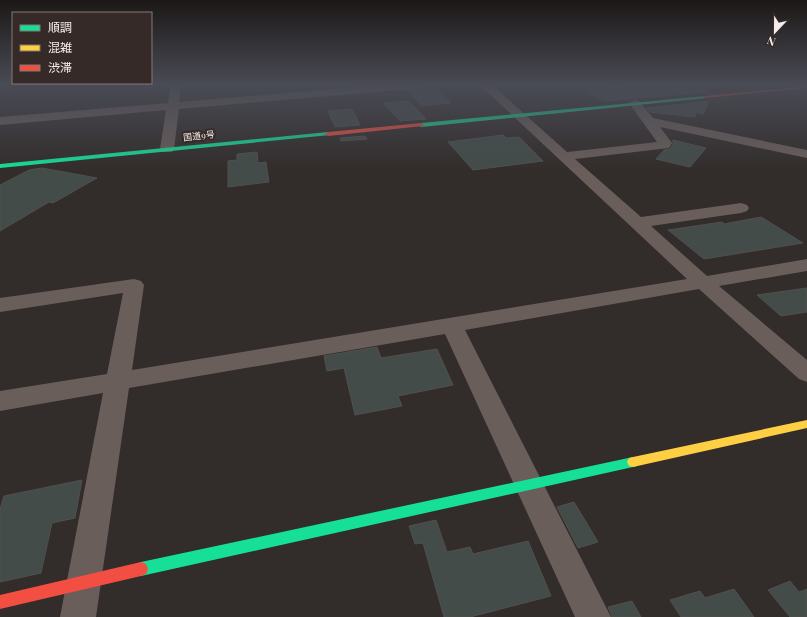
<svg xmlns="http://www.w3.org/2000/svg" width="807" height="617" font-family="'Playfair Display','Noto Sans JP',serif">
  <rect width="100%" height="100%" fill="#322c2a"/>
  <path fill="#434c49" stroke="#51504f" d="M427,85H433L451,103L421,106L408,91L421,89Z
    M632,85H694L707,92L604,101L586,90Z
    M409,101L426,119L400,121L383,103Z
    M709,101L703,114L695,112V117L650,112L646,108Z
    M352,109L360,125L335,127L328,111Z
    M503,135L506,138L519,137L543,161L473,170L448,142Z
    M365,136L367,139L341,141L340,138Z
    M673,140L706,148L690,167L656,159L664,150L670,149L673,144Z
    M257,152L258,163L266,162L269,182L228,187V161L237,160V154Z
    M42,168L97,178L53,203L49,202L0,231V185L29,170Z
    M761,217L803,243L704,259L668,230L722,222L724,224Z
    M807,288V312L781,316L757,295Z
    M377,347L381,358L437,349L453,385L398,396L402,406L355,415L344,368L327,371L324,356Z
    M82,480L75,518L52,523L41,573L0,582V509L4,496Z
    M574,502L598,542L578,548L557,507Z
    M436,520L447,552L470,547L473,554L528,541L551,596L470,617H444L423,543L415,544L409,526Z
    M790,581L799,592L807,589V617H790L768,590Z
    M734,589L754,617H681L670,600L700,591L705,598Z
    M632,601L641,617H612L608,607Z"/>
  <g fill="none" stroke-linecap="round" stroke-linejoin="round">
    <path fill="#6a5e5b" fill-rule="evenodd" d="M171,85H181L179,102L381,85H426L421,88L179,109L174,149L172,152H162L160,149L166,110L0,125V117L168,103Z
      M480,85H492L567,152L657,142L629,103L635,100L639,101L653,118L807,150V158L660,127L672,143L669,148L575,159L641,217L741,203L747,205L749,208L747,211L741,213L651,226L707,276L807,259V271L719,286L807,360V382L799,379L699,289L465,330L611,617H575L445,334L129,388L96,617H60L103,393L0,411V391L107,374L123,293L0,312V298L134,279L141,281L144,285L132,370L687,279Z"/>
    <path fill="#16e098" fill-rule="evenodd" d="M705,96H707V98L421,127L418,125L421,123Z
      M328,132L331,134L330,135L0,168V164Z
      M633,457L637,458L639,462L637,466L633,467L141,576L136,574L134,569L136,564L141,562Z"/>
    <path fill="#ffcf43" fill-rule="evenodd" d="M807,420V428L633,467L629,466L627,462L629,458L633,457Z"/>
    <path fill="#f24e42" fill-rule="evenodd" d="M807,86V88L705,98L703,97L705,96Z
      M421,123L424,125L423,126L328,136L325,134L328,132Z
      M141,562L146,564L148,569L146,574L141,576L0,609V595Z"/>
  </g>
  <linearGradient id="sky" x2="0" y2="1"><stop stop-color="#1c1817"/><stop offset="0.49" stop-color="#494b55"/><stop offset="1" stop-color="#494b55" stop-opacity="0"/></linearGradient>
  <rect width="807" height="172" fill="url(#sky)"/>
  <g text-anchor="middle" stroke-width="4" stroke-linejoin="round" paint-order="stroke">
    <g font-size="9" fill="#f5edeb" stroke="#352a27">
      <text transform="translate(199 136) rotate(-6)" y="3">国道9号</text>
    </g>
  </g>
  <rect x="12" y="12" width="140" height="72" fill="#352a27" stroke="#827875"/>
  <rect x="20" y="25" width="20" height="6" fill="#16e098" stroke="#827875"/>
  <text x="48" y="32" font-size="12" fill="#f5edeb">順調</text>
  <rect x="20" y="45" width="20" height="6" fill="#ffcf43" stroke="#827875"/>
  <text x="48" y="52" font-size="12" fill="#f5edeb">混雑</text>
  <rect x="20" y="65" width="20" height="6" fill="#f24e42" stroke="#827875"/>
  <text x="48" y="72" font-size="12" fill="#f5edeb">渋滞</text>
  <g transform="translate(775 32) rotate(202)" stroke="#352a27" stroke-width="3" paint-order="stroke">
  <path d="M0-3L7 15L0 10L-7 15Z" fill="#f5edeb"/>
  <text y="-6" font-size="11" font-weight="bold" text-anchor="middle" fill="#f5edeb">N</text>
  </g>
</svg>
